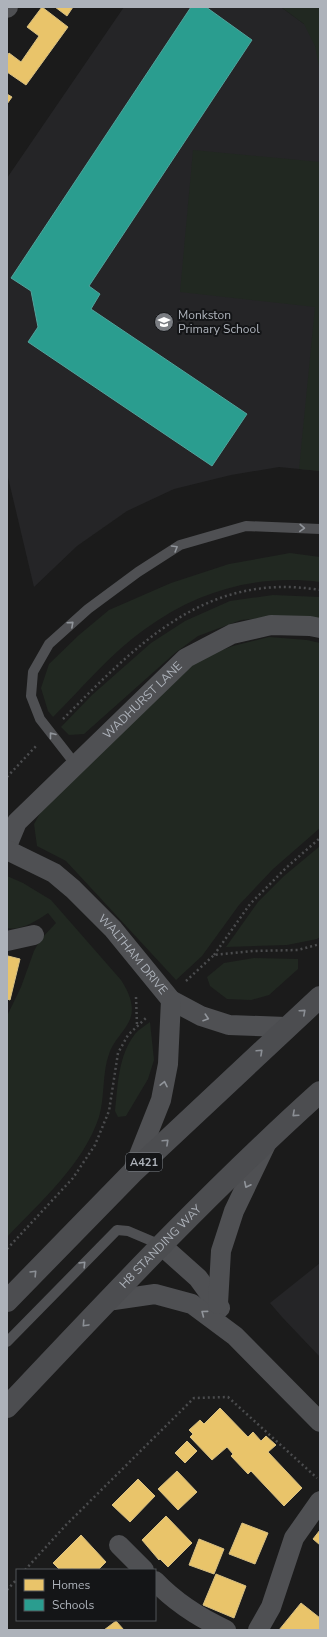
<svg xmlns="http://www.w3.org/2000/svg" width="327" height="1637" font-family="'Nunito Sans',sans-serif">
  <rect width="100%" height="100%" fill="#1b1b1b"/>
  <path fill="#252527" d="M124,7H281L304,24L320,7V471L279,467L231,475L174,489L127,511L77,546L34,587L7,473V178Z
    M320,1263V1357L282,1317L270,1303Z"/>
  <path fill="#212821" d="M281,7H320V71L315,46L304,24Z
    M193,150L320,162V471L299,469L315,307L180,292Z
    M290,553L320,557V582C256,574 197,591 145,629C111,653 82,688 53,717L48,711L41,688L49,664L79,635L109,610L171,583L229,564Z
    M273,595L320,597V619L278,616L241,620L198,636L175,653L84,734L69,735L61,727L92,695L151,643L185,621L230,601Z
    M269,637L307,640L320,643V828L273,869L239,905L202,956L176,980L66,861L37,846L34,824L43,808L198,659L233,646Z
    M320,846V937L317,939L287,945L226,947L258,902L284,876Z
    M7,876L23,883L51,900L121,980C130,994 137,1010 127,1025C121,1035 113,1042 109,1054C102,1073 105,1097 99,1117C83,1165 41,1201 7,1237V1016L21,987L34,951L40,940L56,923L48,913C36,921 21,931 7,928Z
    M254,958L298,959V969L269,995L251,1000L227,999L210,986L207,977L224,963Z
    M150,1022L154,1060L148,1079L126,1116L118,1117L115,1111C118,1085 118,1056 135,1034C139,1029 145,1026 150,1022Z"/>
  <path fill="#e9c46a" stroke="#d7bf82" d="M42,7L68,27L26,85L7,72V56L9,53L21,62L39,36L27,27Z
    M55,7H73L67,16Z
    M7,94L12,97L7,104Z
    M8,956L20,959L10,1000L7,999V958Z
    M220,1408L248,1437L253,1432L261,1441L266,1436L276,1445L268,1452L302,1488L284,1506L251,1471L248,1474L231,1456L233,1454L227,1447L212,1460L190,1437L193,1434L189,1430L200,1420L204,1424Z
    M187,1441L197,1451L185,1463L175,1453Z
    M177,1471L197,1492L178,1510L158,1489Z
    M138,1479L155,1496L130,1522L112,1505Z
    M166,1516L192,1543L168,1567L160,1559L159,1560L142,1540Z
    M242,1523L268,1533L255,1564L229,1554Z
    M320,1530V1545L313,1539Z
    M81,1535L106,1562L98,1570H74L72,1568L70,1570H60L53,1563Z
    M199,1539L224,1549L214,1574L189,1565Z
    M216,1574L246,1586L234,1618L203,1605Z
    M301,1603L320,1618V1630H279Z
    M116,1621L124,1630H104Z"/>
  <path fill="#2a9d8f" stroke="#51a39c" d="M191,7H206L252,40L89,286L100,294L91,309L247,414L212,466L28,342L38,327L31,291L11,278Z"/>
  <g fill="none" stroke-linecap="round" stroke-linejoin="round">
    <path stroke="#4b4c4e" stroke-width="2.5" stroke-dasharray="2 3" stroke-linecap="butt" d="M63,719C137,645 205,571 320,590
      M7,777L37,745
      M214,955L250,904L287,867L320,838
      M186,981L214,955L253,951L298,950L320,944
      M136,997L137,1025
      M7,1249L73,1178L95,1145L109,1111L118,1053L128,1035L146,1018
      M25,1570L65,1526L194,1398L228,1397L317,1478
      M7,1590L17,1579"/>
    <path stroke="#4f5053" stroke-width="10" d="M76,765L40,719L31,696L33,672L49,644L88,609L138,572L180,545L246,526L320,529
      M7,1342L117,1230L128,1231L161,1245"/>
    <g stroke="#4f5053" stroke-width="20">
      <path d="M7,8L8,7"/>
      <path id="s1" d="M7,846L17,822L186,658L232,634L271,625L310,626L320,628"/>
      <path id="s2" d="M7,850L54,873L73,889L113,929L171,1000L201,1016L229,1025L286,1027"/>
      <path d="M7,941L34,935"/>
      <path d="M132,1173L161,1100L168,1064L171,1000"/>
      <path d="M161,1245L198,1278L220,1308"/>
      <path d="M107,1301L155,1294L192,1304L235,1336L320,1422"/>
      <path d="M218,1304L221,1251L234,1211L267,1142"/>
      <path d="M119,1545L144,1570"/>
      <path d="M155,1581C175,1602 200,1618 226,1630"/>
      <path d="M258,1630L271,1607L294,1538L320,1501"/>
    </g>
    <g stroke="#4c4d50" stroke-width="22">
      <path d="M7,1301L132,1173L320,997"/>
      <path id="s3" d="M7,1407C109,1299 210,1191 320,1092"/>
    </g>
  </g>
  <defs><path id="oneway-chevron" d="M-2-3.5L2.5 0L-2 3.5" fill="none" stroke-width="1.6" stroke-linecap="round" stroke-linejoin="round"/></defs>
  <g stroke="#91959b">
    <use href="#oneway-chevron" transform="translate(302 528) rotate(2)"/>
    <use href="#oneway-chevron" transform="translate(175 548) rotate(-31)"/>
    <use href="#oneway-chevron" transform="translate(71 624) rotate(-42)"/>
    <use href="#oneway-chevron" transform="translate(52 735) rotate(-128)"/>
    <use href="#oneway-chevron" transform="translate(206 1018) rotate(18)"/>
    <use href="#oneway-chevron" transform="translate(164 1084) rotate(-78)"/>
    <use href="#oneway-chevron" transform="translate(247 1185) rotate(116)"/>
    <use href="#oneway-chevron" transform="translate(83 1264) rotate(-46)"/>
    <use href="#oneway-chevron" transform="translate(204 1313) rotate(-143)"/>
  </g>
  <g stroke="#8b8f95">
    <use href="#oneway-chevron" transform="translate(303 1012) rotate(-42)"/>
    <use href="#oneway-chevron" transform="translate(260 1052) rotate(-43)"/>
    <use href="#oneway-chevron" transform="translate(295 1114) rotate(138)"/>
    <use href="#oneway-chevron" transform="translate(166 1142) rotate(-43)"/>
    <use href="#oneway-chevron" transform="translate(34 1273) rotate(-46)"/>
    <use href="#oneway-chevron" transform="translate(85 1324) rotate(133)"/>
  </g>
  <defs>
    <g id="school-disc" transform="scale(1)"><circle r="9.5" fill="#7a7d82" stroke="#141517"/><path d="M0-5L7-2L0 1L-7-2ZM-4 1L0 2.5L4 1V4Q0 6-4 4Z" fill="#fff"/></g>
  </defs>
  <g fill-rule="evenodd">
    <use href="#school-disc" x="164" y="322"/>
  </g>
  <g text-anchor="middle" stroke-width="4" stroke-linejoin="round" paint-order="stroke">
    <rect fill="#141517" stroke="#7f8389" stroke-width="1" x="126" y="1153" width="36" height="18" rx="3"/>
    <g font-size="11" font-weight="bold" fill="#adb2ba">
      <text x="144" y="1166">A421</text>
    </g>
    <g font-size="12" fill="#adb2ba" stroke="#141517" text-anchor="start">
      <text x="178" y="319">Monkston<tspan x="178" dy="14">Primary School</tspan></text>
    </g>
    <g font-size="12" fill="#adb2ba" stroke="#141517">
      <text dy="4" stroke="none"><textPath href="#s1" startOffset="201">WADHURST LANE</textPath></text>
      <text dy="4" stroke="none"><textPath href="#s2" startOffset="166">WALTHAM DRIVE</textPath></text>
      <text dy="4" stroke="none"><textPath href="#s3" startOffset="222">H8 STANDING WAY</textPath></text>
    </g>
  </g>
  <rect width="327" height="1637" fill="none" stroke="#adb2ba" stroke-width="16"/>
  <rect x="16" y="1569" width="140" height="52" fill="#141517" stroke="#515458"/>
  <rect x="24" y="1579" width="20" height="12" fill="#e9c46a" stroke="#515458"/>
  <text x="52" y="1589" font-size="12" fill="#adb2ba">Homes</text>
  <rect x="24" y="1599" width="20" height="12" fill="#2a9d8f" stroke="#515458"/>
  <text x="52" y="1609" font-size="12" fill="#adb2ba">Schools</text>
</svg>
